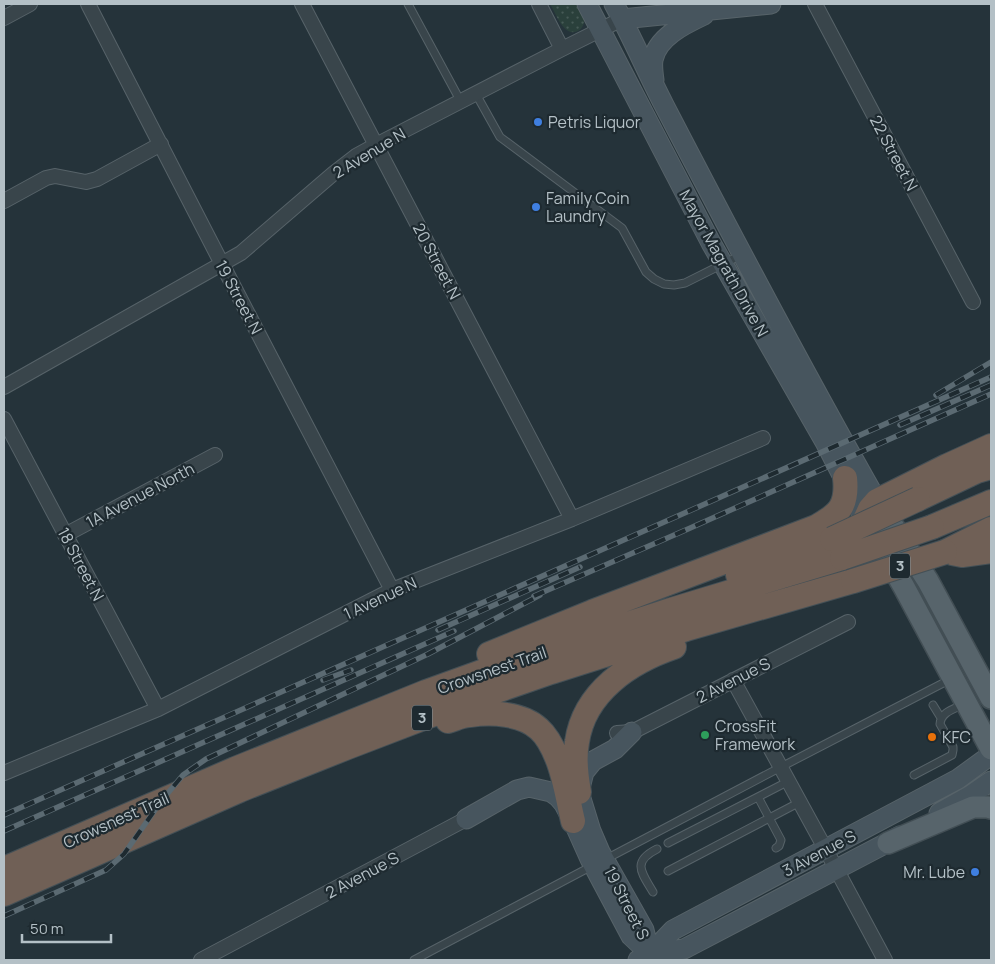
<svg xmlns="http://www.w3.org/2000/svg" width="995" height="964" font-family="Manrope,sans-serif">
  <defs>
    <pattern id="grass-dots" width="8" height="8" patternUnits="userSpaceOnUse" patternTransform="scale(1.25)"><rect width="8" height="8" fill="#2a403b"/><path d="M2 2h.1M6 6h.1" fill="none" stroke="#465a56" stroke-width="1.8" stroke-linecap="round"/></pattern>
  </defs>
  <rect width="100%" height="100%" fill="#25333a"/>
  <path fill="url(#grass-dots)" d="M550,4H576L585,20C583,26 582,30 575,32C562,34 556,13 550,4Z"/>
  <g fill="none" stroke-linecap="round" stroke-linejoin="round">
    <g stroke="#576369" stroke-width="9">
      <path id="lane" d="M408,4L461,102
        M476,94L500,137L622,228L646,272L654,279L664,284L674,285L685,283L741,255
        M933,705L941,718
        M914,775L952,755L953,750V747L940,724C941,712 954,709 964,704
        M758,797L781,840L779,846L776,848
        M668,843L789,781
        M606,859L781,767L951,679
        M668,871L800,802
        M653,892C642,873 631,862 657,849
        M414,960L592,866"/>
    </g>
    <g stroke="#576369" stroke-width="16">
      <path id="street" d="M88,4L222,264L392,590
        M302,4L572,519
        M539,4L562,49
        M815,4L973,302
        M4,18L30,4
        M4,201L46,178L55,176L86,182L97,179L161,144
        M4,387L241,253L334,173L356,156L376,145L562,49L622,19
        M4,419L158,709
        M65,535L215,455
        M733,680L826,850L885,960
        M617,733L632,732L848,622
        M4,773L158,709L392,590L572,519L763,438
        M201,960L466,819L473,814"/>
    </g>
    <g stroke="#576369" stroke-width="21">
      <path id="secondary" d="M587,4L711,243L825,442L865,520
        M614,4C632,37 647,72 664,105C733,238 803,371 877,501
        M622,19L771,4
        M654,80C653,73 652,66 653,60C657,37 685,24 704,15
        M632,732L615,749L593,761L584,772L579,792L591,831L600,852L644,930L650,954
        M939,813L971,795L991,781
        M466,819L517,790L529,787L551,792L558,797L564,804L573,821L590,859L631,936L650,954
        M650,954L673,930L958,779L991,755
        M638,960L650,954L684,949L900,836"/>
    </g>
    <g stroke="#424e54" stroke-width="24">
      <path id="primary" d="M877,501L928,581L991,698
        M872,531L904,587L991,749
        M888,843L973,807H988L991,808"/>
    </g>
    <g stroke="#445056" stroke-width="26">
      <path id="highway" d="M918,499L977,471L991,467
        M865,520L870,509L877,501L947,466L991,446
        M932,527L991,502
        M945,552L991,529
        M952,553L962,555L991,551
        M738,575L832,539
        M489,654L592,612L816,527C839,514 848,506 845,478
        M448,721C455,719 462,715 470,715C491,712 522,713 539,729C547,736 553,748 557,758C565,777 568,801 573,821
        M579,792C576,775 574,758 577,742C584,692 630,662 674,647
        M4,869L235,769L426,692L498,666L671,610L842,558
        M4,894L240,790L348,747L473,699L551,672L686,629L853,581"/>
    </g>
    <use href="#lane" stroke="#39454b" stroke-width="7"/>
    <use href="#street" stroke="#39454b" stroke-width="14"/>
    <use href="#secondary" stroke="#47555e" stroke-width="19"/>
    <use href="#primary" stroke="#57646b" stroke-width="21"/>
    <use href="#highway" stroke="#706056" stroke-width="24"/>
    <g stroke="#5b6a72" stroke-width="5.5">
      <path id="rail" d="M936,395L991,362
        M900,425L991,385
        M534,596L688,529L991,394
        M438,630L580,567
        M323,680L351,670
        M4,815L991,377
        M4,831L454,631
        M4,916L106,870L124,854L162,800L183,775L206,759L428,654L540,595"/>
    </g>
    <use href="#rail" stroke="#1e2a30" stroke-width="4" stroke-dasharray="11" stroke-linecap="butt"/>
    <g stroke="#445056" stroke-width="26" stroke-linecap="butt">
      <path id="highway-bridge" d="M832,539L918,499
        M842,558L932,527
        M853,581L945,552"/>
    </g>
    <use href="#highway-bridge" stroke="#706056" stroke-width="24"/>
  </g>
  <g fill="#3f7fe0" stroke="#1e2a30" stroke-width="2">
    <circle cx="538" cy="122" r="5"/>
    <circle cx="536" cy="207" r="5"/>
    <circle cx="975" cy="872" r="5"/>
  </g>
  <circle fill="#2e9e5b" stroke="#1e2a30" stroke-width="2" cx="705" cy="735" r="5"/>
  <circle fill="#e8710a" stroke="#1e2a30" stroke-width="2" cx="932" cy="737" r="5"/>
  <g text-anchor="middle" stroke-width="4.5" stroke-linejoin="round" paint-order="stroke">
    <g fill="#1e2a30" stroke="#879399" stroke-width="1">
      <rect x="890" y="553.5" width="20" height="25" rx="4"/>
      <rect x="412" y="705.5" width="20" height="25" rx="4"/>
    </g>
    <g font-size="15" font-weight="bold" fill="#b4c0c6">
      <text x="900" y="571">3</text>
      <text x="422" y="723">3</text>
    </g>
    <g font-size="16" fill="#b4c0c6" stroke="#1e2a30" text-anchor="start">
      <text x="548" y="128">Petris Liquor</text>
      <text x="546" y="204">Family Coin<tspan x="546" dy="18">Laundry</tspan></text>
      <text x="715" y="732">CrossFit<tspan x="715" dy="18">Framework</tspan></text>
      <text x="942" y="743">KFC</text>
      <text x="965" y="878" text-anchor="end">Mr. Lube</text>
    </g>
    <g font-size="16" fill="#b4c0c6" stroke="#1e2a30">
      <text transform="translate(369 153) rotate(-31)" y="6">2 Avenue N</text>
      <text transform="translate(894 153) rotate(62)" y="6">22 Street N</text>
      <text transform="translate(437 261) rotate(62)" y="6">20 Street N</text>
      <text transform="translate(724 263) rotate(61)" y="6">Mayor Magrath Drive N</text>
      <text transform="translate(239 297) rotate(62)" y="6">19 Street N</text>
      <text transform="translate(140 495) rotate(-28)" y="6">1A Avenue North</text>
      <text transform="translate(81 564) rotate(62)" y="6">18 Street N</text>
      <text transform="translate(380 598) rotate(-25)" y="6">1 Avenue N</text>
      <text transform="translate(492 670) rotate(-19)" y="6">Crowsnest Trail</text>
      <text transform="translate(733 680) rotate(-27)" y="6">2 Avenue S</text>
      <text transform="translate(116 820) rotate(-24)" y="6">Crowsnest Trail</text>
      <text transform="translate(819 853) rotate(-28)" y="6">3 Avenue S</text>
      <text transform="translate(362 875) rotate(-28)" y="6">2 Avenue S</text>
      <text transform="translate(627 903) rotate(63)" y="6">19 Street S</text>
    </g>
  </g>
  <rect width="995" height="964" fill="none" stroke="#b4c0c6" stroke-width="10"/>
  <path d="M22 934v8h89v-8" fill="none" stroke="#b4c0c6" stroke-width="2.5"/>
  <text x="30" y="934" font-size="15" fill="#b4c0c6" stroke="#1e2a30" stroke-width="4" paint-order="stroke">50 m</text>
</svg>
